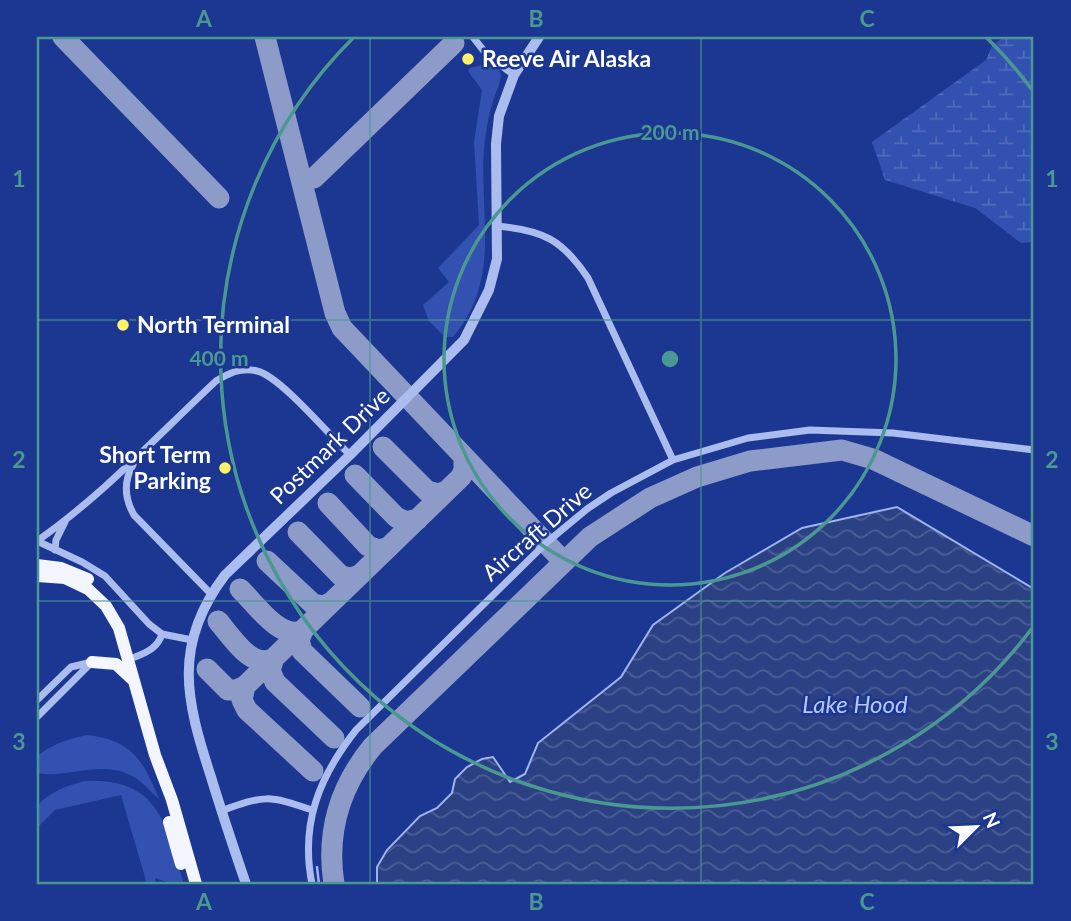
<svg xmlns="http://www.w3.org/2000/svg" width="1071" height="921" font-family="Lato,sans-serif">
  <defs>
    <pattern id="wetland-marsh" width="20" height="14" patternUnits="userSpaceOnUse" patternTransform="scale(1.75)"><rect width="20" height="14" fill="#3251b0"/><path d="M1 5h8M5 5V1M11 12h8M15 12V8" fill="none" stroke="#516bbc"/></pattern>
    <pattern id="water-waves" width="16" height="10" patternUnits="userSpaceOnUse" patternTransform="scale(1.75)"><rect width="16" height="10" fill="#2c4184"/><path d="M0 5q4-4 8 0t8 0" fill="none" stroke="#4c5e96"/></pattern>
  </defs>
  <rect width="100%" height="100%" fill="#1b3791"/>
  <path fill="#3251b0" d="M492,63L499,69L501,75C500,84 496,92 493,101C488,116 486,133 484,149C479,216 502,279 453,337H445L429,321L423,305L449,282L438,268L479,225L474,142L482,90L468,71L470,68Z
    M87,735C132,740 143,760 159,799C150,792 142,780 130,775C100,760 67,779 37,773V757C50,744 69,739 87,735Z
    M85,781C160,778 166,825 184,884H173L155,878L156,884H147L121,795L55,810L37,828V806C50,792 67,785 85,781Z"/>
  <path fill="url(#wetland-marsh)" d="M1003,37H1034V242L1021,243L975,208L885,180L872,142L986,60L992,46Z"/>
  <path fill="url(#water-waves)" stroke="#9eb3f0" stroke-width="2" d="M897,507L1034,589V884H377V867L387,850L420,816L437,808L452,793L455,779L467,767L482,759L493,757L510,782L525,774L538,743L621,677L653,625L725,573L802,528Z"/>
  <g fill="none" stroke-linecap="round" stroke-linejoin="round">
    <path stroke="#9eb3f0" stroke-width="2.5" d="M317,867L319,884"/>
    <path stroke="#8d9bc8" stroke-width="21" d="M63,37L219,198
      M265,37L335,313L342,328L563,561
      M300,175L305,179L314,178L454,43
      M383,447L427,491L438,494L446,491
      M355,475L396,517L406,522L418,519
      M328,503L368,546L379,550L389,547
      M298,532L341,576L351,578L360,575
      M267,561L313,604L324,606L330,603
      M240,589C255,603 281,642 303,630
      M218,621C231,636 252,671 274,658
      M303,630L299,640L302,651L360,707
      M274,658L270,670L275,682L334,738
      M207,669L228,690H236L245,686L461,477L464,470V458
      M245,686L242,700L247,710L313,771
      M334,884C326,833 340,786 373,746L590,537L650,498L697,477L750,461L842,450L873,459L1034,536"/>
    <path stroke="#abbcee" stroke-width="7" d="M473,37L487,55L514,75
      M497,226C542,230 562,239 588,278L673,460
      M133,465C123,482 125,499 134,515L211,594
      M37,541C103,495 157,436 216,381C229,373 241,367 257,371C280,376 330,436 350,455
      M37,541L82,562L105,576L149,624L162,634L192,640
      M55,550L56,540L65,522
      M135,657C148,652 158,647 162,634
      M37,700L71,667L92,662
      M37,717L92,662
      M221,811C265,795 268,795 312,810
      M312,884C300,824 319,777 356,730L546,543L587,509L611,493L673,460L748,438L810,430L893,433L1034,450"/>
    <path stroke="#abbcee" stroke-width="10" d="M246,884C234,849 222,813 211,777C186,700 172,645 225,575L350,455L464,340L489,290L497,259L496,144L499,116L514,75L539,37"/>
    <path stroke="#f3f5ff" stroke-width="12" d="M37,565L61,568L88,579
      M37,576L65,578L88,589L106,606L119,628L155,755L172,800L196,884
      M92,662L116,664L132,679
      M169,822L181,864"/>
  </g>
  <path fill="none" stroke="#4b9892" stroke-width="2" stroke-opacity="0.55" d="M370,37V884M701,37V884M37,320H1034M37,601H1034"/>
  <g fill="none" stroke="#4b9892" stroke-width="3.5">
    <circle cx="670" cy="359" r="226"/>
    <path d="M1033 627A451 451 0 1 1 354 37M986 37A451 451 0 0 1 1033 91"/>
  </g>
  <g fill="#fff269" stroke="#1b3791" stroke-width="2.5">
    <circle cx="468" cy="59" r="7"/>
    <circle cx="123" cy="325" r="7"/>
    <circle cx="225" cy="468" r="7"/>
  </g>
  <g text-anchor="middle" stroke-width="5" stroke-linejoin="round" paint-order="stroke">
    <g font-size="23" font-weight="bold" fill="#fff" stroke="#1b3791" text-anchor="start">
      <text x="482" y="67">Reeve Air Alaska</text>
      <text x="137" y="333">North Terminal</text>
      <text x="211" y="463" text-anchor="end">Short Term<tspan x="211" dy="26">Parking</tspan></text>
    </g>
    <g font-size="23" fill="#fff" stroke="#1b3791">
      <text transform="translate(330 446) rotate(-44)" y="8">Postmark Drive</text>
      <text transform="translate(537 532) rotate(-41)" y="8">Aircraft Drive</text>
    </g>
    <g font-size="24" font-style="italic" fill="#b7c7f5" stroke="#1b3791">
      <text x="855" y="713">Lake Hood</text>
    </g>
  </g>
  <circle cx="670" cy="359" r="10" fill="#4b9892" stroke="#1b3791" stroke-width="3.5"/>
  <g font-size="21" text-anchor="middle" font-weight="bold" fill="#4b9892" stroke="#1b3791" stroke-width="5" stroke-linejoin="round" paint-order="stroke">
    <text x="670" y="140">200 m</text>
    <text x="219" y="366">400 m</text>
  </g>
  <rect width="1071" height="921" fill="none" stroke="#1b3791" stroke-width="77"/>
  <g transform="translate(976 827) rotate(66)" stroke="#1b3791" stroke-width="5" paint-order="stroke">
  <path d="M0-5L12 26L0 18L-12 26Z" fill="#ffffff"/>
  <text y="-10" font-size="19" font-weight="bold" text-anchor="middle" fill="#ffffff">N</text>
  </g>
  <rect x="38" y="38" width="994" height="845" fill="none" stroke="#4b9892" stroke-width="2.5"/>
  <g font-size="23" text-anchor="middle" font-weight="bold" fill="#4b9892">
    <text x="204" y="27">A</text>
    <text x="536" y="27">B</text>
    <text x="867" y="27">C</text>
    <text x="19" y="187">1</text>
    <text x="1052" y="187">1</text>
    <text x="19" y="468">2</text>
    <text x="1052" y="468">2</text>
    <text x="19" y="750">3</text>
    <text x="1052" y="750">3</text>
    <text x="204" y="910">A</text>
    <text x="536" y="910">B</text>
    <text x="867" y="910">C</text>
  </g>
</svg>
